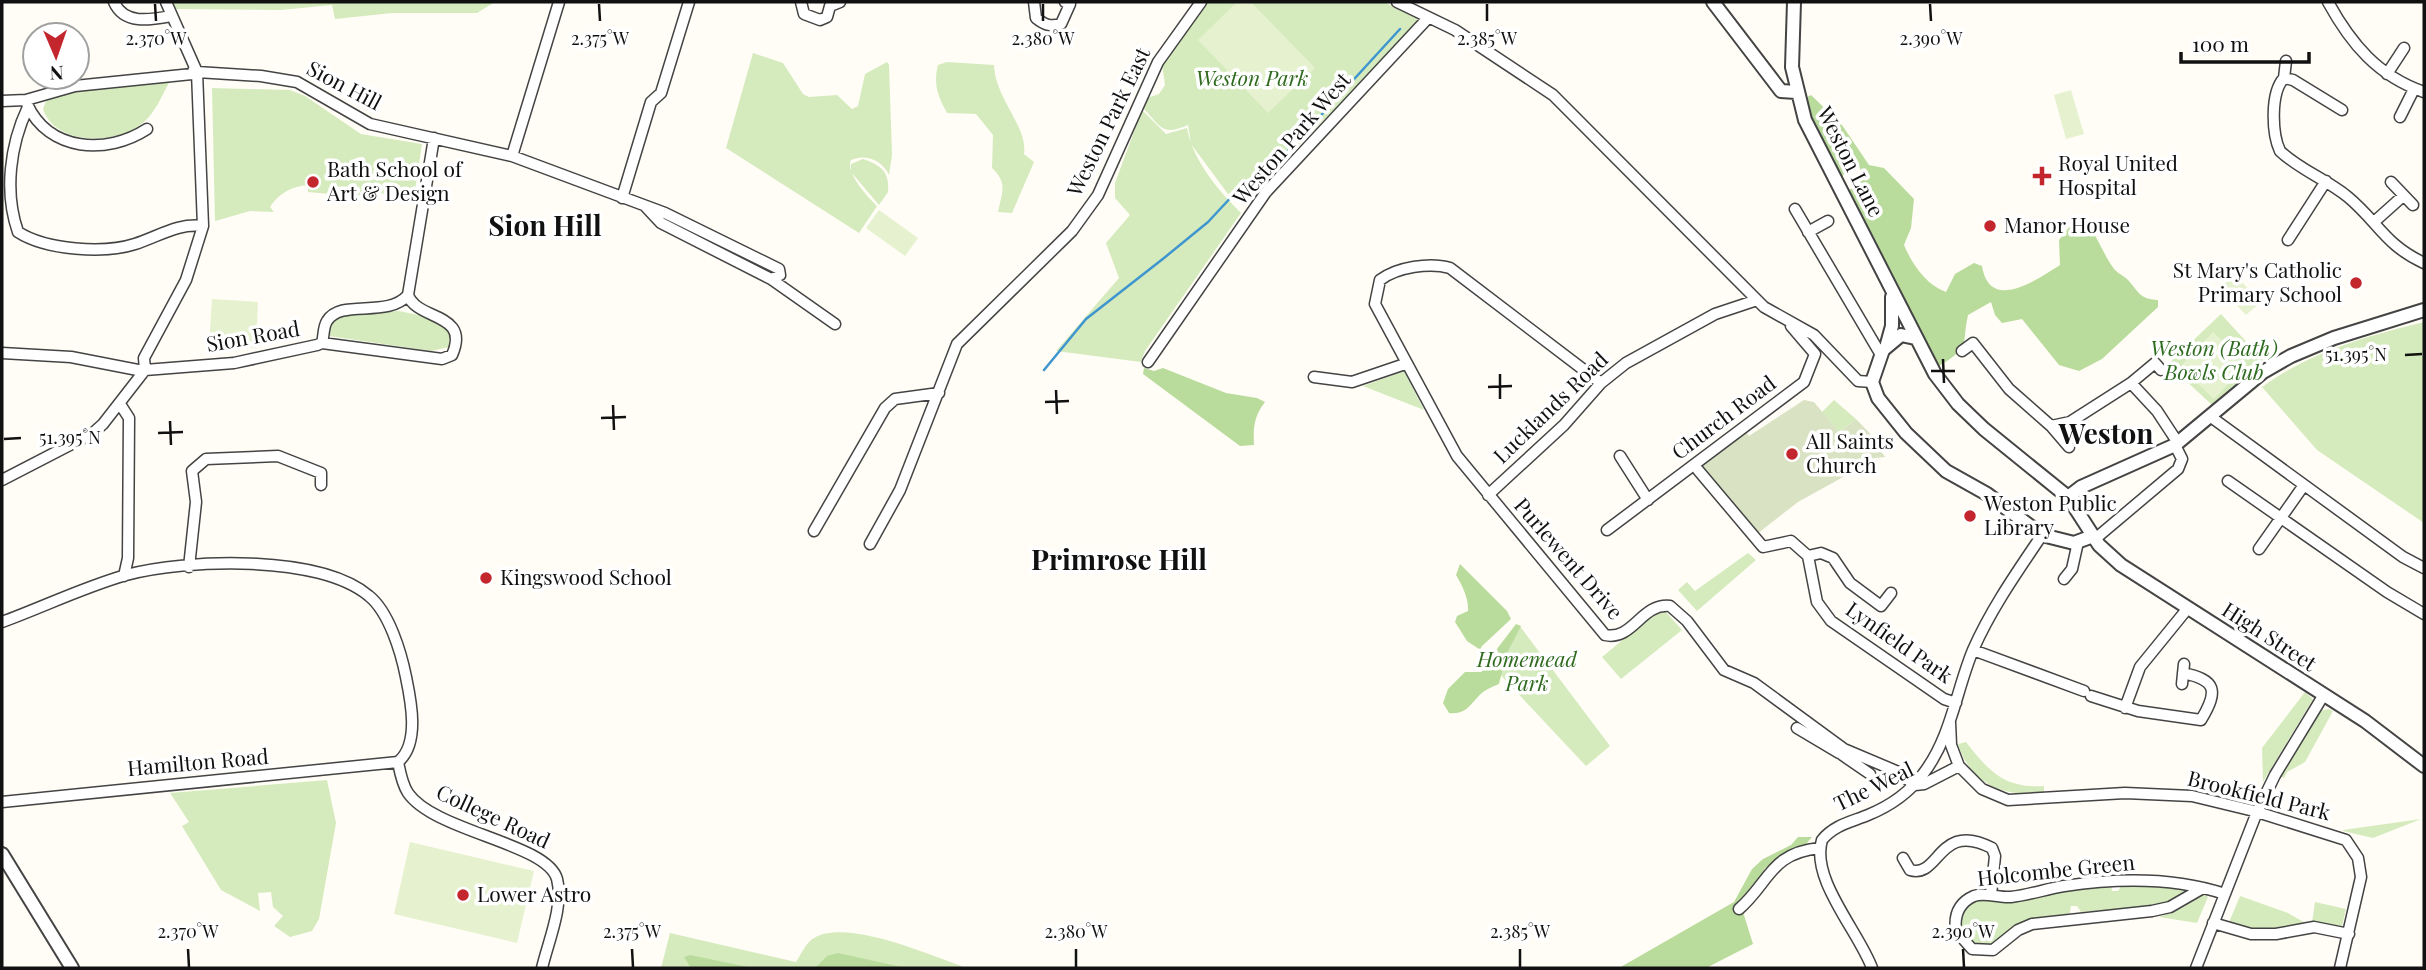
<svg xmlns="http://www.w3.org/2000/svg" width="2426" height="970" font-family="'Playfair Display',serif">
  <rect width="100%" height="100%" fill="#fffdf5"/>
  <path fill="#d5ebbd" d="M171,2H495L477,13H392L335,19L332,5L281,10L173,9Z
    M1206,2H1384L1423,21L1270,174L1228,194L1191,144L1188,125C1162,136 1162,128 1144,109L1147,98L1159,94L1165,85L1162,64L1185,27Z
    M753,53L783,63L803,94L809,97L837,95L852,109L858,106L865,74L887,62L889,65L892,155L889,175C883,161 866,153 851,160C845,172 867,196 877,206L859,233L726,148Z
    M947,62L994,65C995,98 1028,127 1024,154L1034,162L1012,213L998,212C1002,192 1008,183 992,168L993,135L976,114L947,113C938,97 933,84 938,65Z
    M170,81C163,93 157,109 147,119C123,145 56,148 43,109L46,101L67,93Z
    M212,88L290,90L305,96L361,134L422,144L414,197L369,192L365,197L308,192V185C292,186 279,193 270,207L274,212L250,211L215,221Z
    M1142,110L1166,134L1187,128C1193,161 1218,190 1241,213L1145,351L1141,362L1056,351L1119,278L1106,243L1130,215L1115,198V183Z
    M863,159C880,165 890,171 888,192L879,205L851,172V164Z
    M399,311L437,319L450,331L449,347L431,351L329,336L332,321L345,314Z
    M2221,314L2263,360L2212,405L2168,364Z
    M2424,322V523L2317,450L2262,387C2310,352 2367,336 2424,322Z
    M1403,371L1405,373L1424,410L1363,386Z
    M1834,400L1856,419L1839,432L1822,412Z
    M1748,553L1756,560L1697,611L1678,590L1687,582L1695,591Z
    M1666,612L1682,630L1621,679L1602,657L1654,614Z
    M1519,625L1610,746L1586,766L1495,669Z
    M2305,692L2313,699L2263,782L2262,748Z
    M2329,709L2333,711L2305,762L2287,772L2284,778L2280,776L2319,711Z
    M1966,742C1988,770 2004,789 2044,786V793C2004,797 1971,785 1958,744Z
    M327,780L336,823L319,919L312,931L290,937L274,926L283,916L273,907L271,892L258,893L260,911L221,890L182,826L189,822L170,793Z
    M2421,819L2373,838L2343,831V830Z
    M2143,883L2192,890C2158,912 2120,908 2081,912L2077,906H2071L2070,913C2058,917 2043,917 2031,921C2002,933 1999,955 1965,941L1957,920L1971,900L2111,885L2112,891H2118L2122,885Z
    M2204,894L2208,897L2197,923L2159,917L2180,909Z
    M2240,896L2288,913L2307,924L2260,930L2228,925Z
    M2315,902L2346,909L2342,926L2312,923Z
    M670,933L796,962C800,956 805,945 811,940C842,915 934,957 967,968H661Z"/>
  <path fill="#b9dc9c" d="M1811,95L1842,125L1869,165L1884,168L1914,199L1911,228L1904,245C1912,264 1926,285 1946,292L1955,274L1974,263L1982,266C1990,313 2036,280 2060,265L2059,240L2071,225L2081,219C2098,233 2102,254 2115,270C2119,274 2124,276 2128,280C2139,292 2139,299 2158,300V307L2102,359L2079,371L2059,365L2022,319L2002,323L1995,315L1991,302L1968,315C1961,347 1972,346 1939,366L1849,190L1859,184L1863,177L1858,163L1849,166L1842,177L1810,116L1805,98Z
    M1144,368L1154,371L1163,368L1226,393L1257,398L1265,402C1254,416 1253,428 1254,445L1240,446L1143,374Z
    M1460,564L1507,611L1511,619L1481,647L1482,651L1467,641L1455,622L1457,616L1468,611C1469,599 1462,585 1456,575Z
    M1516,624L1521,626L1506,655L1499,684C1494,686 1487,689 1483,692C1471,702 1468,715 1449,713L1443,703L1448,689L1465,672H1481L1487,667V662Z
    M1798,837H1812L1801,850L1765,868L1745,900L1743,912L1753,944L1706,968H1619L1734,902L1752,869L1763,859L1791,845Z
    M838,953L906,968H815L827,956Z
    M690,955L753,968H691L684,957Z"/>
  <path fill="#d9e3c4" d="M1804,400L1814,402L1839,432L1856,419L1882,446L1879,448L1885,457L1857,460L1854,471L1798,502L1757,534L1699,469L1746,432L1749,436Z"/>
  <path fill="#e6f2cf" d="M1237,2H1251L1315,68L1268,113L1198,40Z
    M2071,90L2084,134L2066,139L2054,95Z
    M879,210L918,238L905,256L866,228Z
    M2234,274L2261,302L2246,315L2220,288Z
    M212,299L258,302L256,348L209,345Z
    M2213,332L2247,364L2214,399L2180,367Z
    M410,842L534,871L517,943L394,914Z"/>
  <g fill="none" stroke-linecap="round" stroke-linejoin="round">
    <path stroke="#3f96cf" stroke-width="2.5" d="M1044,370L1086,319L1164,258L1208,222L1235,193L1270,169L1291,148L1400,29"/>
    <g stroke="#444" stroke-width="13">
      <path id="minor" d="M114,2C124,25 150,20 171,16
        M166,2L197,72
        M801,2L804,14L820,20L827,17L830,6L840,2
        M1034,2L1036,18C1045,25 1050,27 1061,24L1070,4L1065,2
        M1397,2L1455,30L1553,95L1764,307L1814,335L1858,381L1872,382
        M2328,2C2351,44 2378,76 2424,92
        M197,72L261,76L297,82L370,124L512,156L665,213L779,269L780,275L771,279L661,223L646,207
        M2387,74L2404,48
        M2284,78L2286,61
        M2,101L26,100L75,86L192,74L194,69
        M27,104C49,152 107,155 147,129
        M28,107C10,145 4,192 18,232C46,250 104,254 135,244C160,236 177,223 203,226
        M2342,110L2293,80L2284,78C2270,93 2272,134 2280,151C2300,170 2326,179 2348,197C2379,223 2385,245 2424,263
        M2400,117L2414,89
        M512,156L559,2
        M2391,182L2413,205
        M622,198L651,102L661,93L689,2
        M1795,209L1881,355
        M2374,222L2403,196
        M1808,232L1828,221
        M2288,240L2326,181
        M771,279L835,324
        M322,343L442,359L452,355C471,312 417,321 408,295
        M1962,351L1973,343L2009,389L2051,426L2070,422L2131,383L2157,411L2178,443
        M2,353L71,357L143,371
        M1148,362L1266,192L1428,18
        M145,370L144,358L186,280L203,226L197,72
        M1314,377L1352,382L1405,364
        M1601,383L1450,268C1430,262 1397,267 1380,280L1375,304L1457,456L1605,635C1633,641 1641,603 1670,606L1687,621L1724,670L1754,683L1844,749L1896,771L1915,785
        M2131,383L2155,363L2161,370
        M120,404L129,418L128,558L124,576
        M2211,417L2403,557L2424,568
        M2051,426L2069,447
        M1620,456L1648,500
        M1698,470L1763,547L1791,541L1808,556L1817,602L1831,621L1944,699L1956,703
        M2,480L93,433L103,424L145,370L234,363L317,345L322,343C324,336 323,327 327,321C341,298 387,319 408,295L434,138
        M2228,481L2387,592L2424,614
        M1488,495L1564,425L1601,383L1626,363L1715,314L1757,300
        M1607,530L1804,382L1815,354L1791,326
        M814,531L885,408L895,399L939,393
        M2095,539L2178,469L2182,459L2175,445
        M870,544L900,490L957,344L1072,231L1098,195L1158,62L1201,2
        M2259,549L2304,485
        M1808,556L1821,553L1833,558L1850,583L1881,606L1891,593
        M189,567L196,502L192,471L206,459L278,456L321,473V485
        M2064,579L2072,569L2078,542
        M2,622C43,607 84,587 126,575C186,559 319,554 369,596C389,612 401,652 406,677C411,701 420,744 398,762
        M1973,650L2084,691
        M2182,684L2184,664
        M2091,696L2138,711L2201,720C2219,690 2216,680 2183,673
        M2125,708L2140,667L2188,608
        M1950,722L1951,745L1959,766L1982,789L2008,800L2125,793L2192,796L2254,811L2346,840L2358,858L2361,877L2340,968
        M1797,728L1839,753
        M1841,754L1870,774
        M398,762C400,772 402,784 408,793C435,832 547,843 557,879C564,906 548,942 542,968
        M1915,785L1924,784L1959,766
        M2,802L398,762
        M1903,858L1910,870C1940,879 1938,820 1992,848L1995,856L1991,895
        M2203,888L2170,907L2152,911L2032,924L2018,930L1993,950L1972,949L1956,931C1954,916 1958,903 1974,896C1985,892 1999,898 2011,897C2029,895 2046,889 2064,886C2117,878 2174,877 2225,894
        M1739,909C1770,882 1770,853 1820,848
        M2213,923L2251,934H2276L2314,927L2349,934
        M1872,968C1859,932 1810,879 1822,840C1834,825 1851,822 1868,815C1890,806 1909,793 1923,774C1951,738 1956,691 1973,650C1991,609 2017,572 2042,535
        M2196,968L2257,812L2275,775L2323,696"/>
    </g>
    <g stroke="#444" stroke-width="16">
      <path id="tertiary" d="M1713,2L1781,91L1796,92
        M1794,2L1792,67L1805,120L1935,374L1958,404L1984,429L2068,497L2099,545L2121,565L2365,721L2424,766
        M1915,338L1901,335L1883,350L1872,382L1878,398L1906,433L1946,471L1987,494L2042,535L2074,543L2093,536
        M1887,344L1892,326V297
        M2068,497L2081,487L2175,445L2263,372L2291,356L2334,338L2424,310
        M2,854L72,968"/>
    </g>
    <use href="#minor" stroke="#fff" stroke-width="10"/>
    <use href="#tertiary" stroke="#fff" stroke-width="12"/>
  </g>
  <path fill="none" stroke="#111" stroke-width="2.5" d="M155,4L156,21M599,4L600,21M1043,4V21M1487,4V21M1930,4L1931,21M2405,355L2422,354M1943,359L1944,383M1931,371H1955M1500,374V399M1488,387L1512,386M1056,390L1057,414M1045,402L1069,401M613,405L614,430M601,418L626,417M170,421L171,445M158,433L183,432M4,439L21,438M188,949L189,967M632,949L633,967M1076,949V967M1520,949V967M1963,949L1964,967"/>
  <g fill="#c4262e" stroke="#fff" stroke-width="2.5">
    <path d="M2038.5 165.5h7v7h7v7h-7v7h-7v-7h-7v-7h7z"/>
    <circle cx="313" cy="182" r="7"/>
    <circle cx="1990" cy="226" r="7"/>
    <circle cx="2356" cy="283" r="7"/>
    <circle cx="1792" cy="454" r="7"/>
    <circle cx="1970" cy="516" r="7"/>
    <circle cx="486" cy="578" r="7"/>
    <circle cx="463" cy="895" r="7"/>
  </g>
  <g text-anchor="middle" stroke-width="7" stroke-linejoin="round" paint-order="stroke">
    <g font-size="21" font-style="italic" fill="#2f6b1f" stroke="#fff">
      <text x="1252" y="86">Weston Park</text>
      <text x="2214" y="356">Weston (Bath)<tspan x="2214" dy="24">Bowls Club</tspan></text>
      <text x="1527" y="667">Homemead<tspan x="1527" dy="24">Park</tspan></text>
    </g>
    <g font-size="21" fill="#111" stroke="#fff">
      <text transform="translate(344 86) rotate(28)" y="7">Sion Hill</text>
      <text transform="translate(1109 122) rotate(-64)" y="7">Weston Park East</text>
      <text transform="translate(1292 139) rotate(-49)" y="7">Weston Park West</text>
      <text transform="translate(1850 162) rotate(63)" y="7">Weston Lane</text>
      <text transform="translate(253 337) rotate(-10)" y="7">Sion Road</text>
      <text transform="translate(1551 408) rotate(-44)" y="7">Lucklands Road</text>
      <text transform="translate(1724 418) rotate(-37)" y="7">Church Road</text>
      <text transform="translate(1568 559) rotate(49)" y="7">Purlewent Drive</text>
      <text transform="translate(2269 637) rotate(33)" y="7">High Street</text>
      <text transform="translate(1899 643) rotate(35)" y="7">Lynfield Park</text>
      <text transform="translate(198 763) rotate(-5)" y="7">Hamilton Road</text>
      <text transform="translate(1874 787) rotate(-26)" y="7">The Weal</text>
      <text transform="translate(2259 796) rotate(14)" y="7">Brookfield Park</text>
      <text transform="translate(493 817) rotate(25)" y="7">College Road</text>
      <text transform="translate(2056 871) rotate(-6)" y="7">Holcombe Green</text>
    </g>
    <g font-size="21" fill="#111" stroke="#fff" text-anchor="start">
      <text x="2058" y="171">Royal United<tspan x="2058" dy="24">Hospital</tspan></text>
      <text x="327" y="177">Bath School of<tspan x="327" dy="24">Art &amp; Design</tspan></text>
      <text x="2004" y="233">Manor House</text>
      <text x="2342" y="278" text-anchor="end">St Mary's Catholic<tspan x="2342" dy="24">Primary School</tspan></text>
      <text x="1806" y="449">All Saints<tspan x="1806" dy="24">Church</tspan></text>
      <text x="1984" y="511">Weston Public<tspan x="1984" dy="24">Library</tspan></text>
      <text x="500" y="585">Kingswood School</text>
      <text x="477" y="902">Lower Astro</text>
    </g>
    <g font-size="28" font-weight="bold" fill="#111" stroke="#fff">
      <text x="545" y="236">Sion Hill</text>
      <text x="2106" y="444">Weston</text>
      <text x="1119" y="570">Primrose Hill</text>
    </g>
  </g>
  <g font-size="18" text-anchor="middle" fill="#111" stroke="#fff" stroke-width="7" stroke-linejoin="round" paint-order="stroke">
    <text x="156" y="45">2.370°W</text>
    <text x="600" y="45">2.375°W</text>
    <text x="1043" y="45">2.380°W</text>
    <text x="1487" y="45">2.385°W</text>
    <text x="1931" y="45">2.390°W</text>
    <text x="2356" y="361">51.395°N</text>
    <text x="70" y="444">51.395°N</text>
    <text x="188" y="938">2.370°W</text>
    <text x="632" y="938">2.375°W</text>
    <text x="1076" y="938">2.380°W</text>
    <text x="1520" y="938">2.385°W</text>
    <text x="1963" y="938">2.390°W</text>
  </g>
  <rect width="2426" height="970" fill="none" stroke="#111111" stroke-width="7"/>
  <g transform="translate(56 56) rotate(178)"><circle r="33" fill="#ffffff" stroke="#a0a0a0" stroke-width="2"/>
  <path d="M0-5L12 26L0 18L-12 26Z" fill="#c4262e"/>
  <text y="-10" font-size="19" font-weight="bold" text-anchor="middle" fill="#111111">N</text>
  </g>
  <path d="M2181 52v10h128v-10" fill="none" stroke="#111111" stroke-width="3.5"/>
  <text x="2192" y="52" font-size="21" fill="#111111" stroke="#ffffff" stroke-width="5" paint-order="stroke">100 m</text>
</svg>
